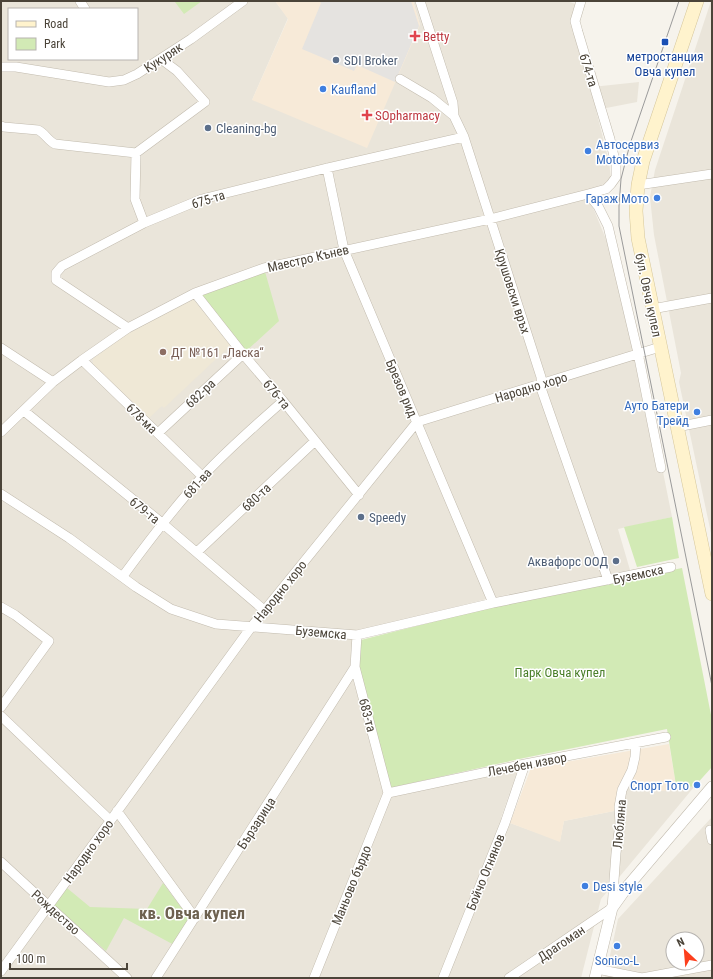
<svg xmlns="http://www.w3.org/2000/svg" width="713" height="979" font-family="'Roboto Condensed',sans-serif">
  <rect width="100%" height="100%" fill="#f6f3ec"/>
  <path fill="#eae5da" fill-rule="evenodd" d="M1,1H275L288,18L252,100L420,25L413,1H566L576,4L592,87L639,82L637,102L596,110L609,162L611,178L604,186L584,193L594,210L610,249L656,437L672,517L618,529L630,570L491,598L353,632L350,667L386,797L518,769L501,818L510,823L560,841L564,821L614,811L628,781L674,790L676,785L694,787L601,899L581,978H1ZM9,9H137V59H9Z
    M711,1H712V538L679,382L681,373L654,235L650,197L655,170Z
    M712,817V978H605L618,919ZM673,939H697V963H673Z"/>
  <path fill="#f7ead8" d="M275,1H413L420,25L367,148L252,100L288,19Z
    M669,744L676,785L674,790L658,791L628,781L614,811L564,821L560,842L510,823L531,768Z"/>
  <path fill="#efe8d6" d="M193,299L231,345L164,408L162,406L149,418L93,364V359L121,338L160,316Z"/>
  <path fill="#d2eab5" d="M176,1H202L184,14L175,2Z
    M264,268L279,321L243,354L195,293Z
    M672,517L679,558L637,567L624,527Z
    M682,568L712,720V767L694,787L676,785L667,729L524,758L390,788L359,667L361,640L496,606Z
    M163,883L192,922L176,946L124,918L106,951L54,905L67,888L90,907L147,909Z"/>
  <path fill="#e5e3e0" d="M319,1H411L419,26L395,82L357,65L354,71L302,49L321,3Z"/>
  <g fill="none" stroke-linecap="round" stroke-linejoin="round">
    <g stroke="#c2bbae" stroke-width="10">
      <path id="minor" d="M80,1L85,9
        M420,1L453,103L454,116L464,137L541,377L542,391L608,580
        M1,67H16L109,82L124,80L137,74L191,39L243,1
        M400,79L432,98L454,116
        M1,126L4,127L38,130C45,133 48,141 55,144L136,153L205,102L177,71L161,59
        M136,153L135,199L144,223
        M327,168L344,250L493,603
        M638,185L712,174
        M588,194L598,206L608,226L638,353L661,468
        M195,293L243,354L283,401L359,495
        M652,309L712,298
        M128,328L56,280V273L62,266L144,223L202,199L327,168L464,137
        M1,348L53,382
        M82,360L202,476
        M24,411L162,523L264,610
        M677,427L712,420
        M1,432L53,382L82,360L128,328L195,293L264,268L490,219L588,194L606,189L611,184L616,177V165L610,139L578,32L575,21L581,1
        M158,433L243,354
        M1,494L69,538L136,587L171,609L216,624L357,635L493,603L671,567
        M197,552L315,441
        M123,576C148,542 174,507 203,476C228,449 256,425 283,401
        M1,607L15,615L49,641L1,707
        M357,635L355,667L388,793
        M1,716L110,820
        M388,793L525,764L666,737
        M117,811L195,918
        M710,830L712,840
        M1,862L127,978
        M597,969L642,978L712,965
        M1,971L252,626L417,422L660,347
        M156,978L355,667
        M314,978L388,793
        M443,978L505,823L525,764
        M509,978L612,908L616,853L620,824L619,807L622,790L632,770L635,757L636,743"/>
    </g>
    <g stroke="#c2bbae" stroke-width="12">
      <path id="tertiary" d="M595,978L612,908L627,887L712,787"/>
    </g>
    <g stroke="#d6c79b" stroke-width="14">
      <path id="secondary" d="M697,1L643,161L638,185L636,211L638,238L712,594"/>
    </g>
    <use href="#minor" stroke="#fff" stroke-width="9"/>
    <use href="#tertiary" stroke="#fff" stroke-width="11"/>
    <use href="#secondary" stroke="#fff3cd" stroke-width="13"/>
    <path stroke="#9a9a9a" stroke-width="1" d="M679,1L630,144L621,179L619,206V226L712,686"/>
  </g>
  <g fill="#e0444e" stroke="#fff" stroke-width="1.5">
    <path d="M413 30h4v4h4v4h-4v4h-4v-4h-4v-4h4z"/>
    <path d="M365 109h4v4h4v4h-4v4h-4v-4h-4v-4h4z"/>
  </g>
  <rect fill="#1a4fb4" stroke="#fff" stroke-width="1.5" x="661" y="38" width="8" height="8" rx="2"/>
  <g fill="#5c6f8a" stroke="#fff" stroke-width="1.5">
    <circle cx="336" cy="60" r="4"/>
    <circle cx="208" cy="128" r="4"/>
    <circle cx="361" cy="517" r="4"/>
    <circle cx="616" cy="561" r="4"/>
  </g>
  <g fill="#3f7fe0" stroke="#fff" stroke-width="1.5">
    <circle cx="323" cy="89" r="4"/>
    <circle cx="588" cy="151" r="4"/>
    <circle cx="657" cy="198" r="4"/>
    <circle cx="697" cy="412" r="4"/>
    <circle cx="697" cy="785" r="4"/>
    <circle cx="585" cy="886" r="4"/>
    <circle cx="617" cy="946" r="4"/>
  </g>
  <circle fill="#8d6e63" stroke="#fff" stroke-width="1.5" cx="163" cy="352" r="4"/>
  <g text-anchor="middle" stroke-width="3" stroke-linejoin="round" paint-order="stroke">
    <g font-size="13" fill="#be3a42" stroke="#fff" text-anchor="start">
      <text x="423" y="41">Betty</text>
      <text x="375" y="120">SOpharmacy</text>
    </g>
    <g font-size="13" fill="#164399" stroke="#fff">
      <text x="665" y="61">метростанция<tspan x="665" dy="15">Овча купел</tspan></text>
    </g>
    <g font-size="13" fill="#4b4439" stroke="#fff">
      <text transform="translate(163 57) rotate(-33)" y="5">Кукуряк</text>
      <text transform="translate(589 70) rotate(73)" y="5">674-та</text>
      <text transform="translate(208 199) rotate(-17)" y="5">675-та</text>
      <text transform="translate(308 258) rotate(-13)" y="5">Маестро Кънев</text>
      <text transform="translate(513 291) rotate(72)" y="5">Крушовски връх</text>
      <text transform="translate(649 295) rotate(78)" y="5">бул. Овча купел</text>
      <text transform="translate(531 387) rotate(-17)" y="5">Народно хоро</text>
      <text transform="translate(402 388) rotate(67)" y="5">Брезов рид</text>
      <text transform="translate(200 393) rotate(-43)" y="5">682-ра</text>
      <text transform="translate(277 394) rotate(50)" y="5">676-та</text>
      <text transform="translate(142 418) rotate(44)" y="5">678-ма</text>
      <text transform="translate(197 483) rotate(-48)" y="5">681-ва</text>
      <text transform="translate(256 497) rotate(-43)" y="5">680-та</text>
      <text transform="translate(145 510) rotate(39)" y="5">679-та</text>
      <text transform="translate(638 574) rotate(-12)" y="5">Буземска</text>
      <text transform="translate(280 591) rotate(-51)" y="5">Народно хоро</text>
      <text transform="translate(321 632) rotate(5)" y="5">Буземска</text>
      <text transform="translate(368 715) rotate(75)" y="5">683-та</text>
      <text transform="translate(527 764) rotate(-11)" y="5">Лечебен извор</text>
      <text transform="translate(256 823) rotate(-57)" y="5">Бързарица</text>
      <text transform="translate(619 824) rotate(-85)" y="5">Любляна</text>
      <text transform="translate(88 851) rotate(-54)" y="5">Народно хоро</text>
      <text transform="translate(485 872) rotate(-68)" y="5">Бойчо Огнянов</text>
      <text transform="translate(351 885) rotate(-68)" y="5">Маньово бърдо</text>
      <text transform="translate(56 912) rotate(42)" y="5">Рождество</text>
      <text transform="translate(561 943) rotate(-34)" y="5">Драгоман</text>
    </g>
    <g font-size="13" fill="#4e5e75" stroke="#fff" text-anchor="start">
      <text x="344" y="65">SDI Broker</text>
      <text x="216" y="133">Cleaning-bg</text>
      <text x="369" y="522">Speedy</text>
      <text x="608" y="566" text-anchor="end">Аквафорс ООД</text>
    </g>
    <g font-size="13" fill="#366cbe" stroke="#fff" text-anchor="start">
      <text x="331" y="94">Kaufland</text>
      <text x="596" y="149">Автосервиз<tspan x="596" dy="15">Motobox</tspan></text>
      <text x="649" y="203" text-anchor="end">Гараж Мото</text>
      <text x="689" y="410" text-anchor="end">Ауто Батери<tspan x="689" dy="15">Трейд</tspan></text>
      <text x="689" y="790" text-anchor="end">Спорт Тото</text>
      <text x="593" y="891">Desi style</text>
      <text x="617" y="965" text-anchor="middle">Sonico-L</text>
    </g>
    <g font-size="13" fill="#785e54" stroke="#fff" text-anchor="start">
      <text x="171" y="357">ДГ №161 „Ласка“</text>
    </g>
    <g font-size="13" fill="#4a7f2a" stroke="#fff">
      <text x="560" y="677">Парк Овча купел</text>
    </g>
    <g font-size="17" font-weight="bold" fill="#6e6250" stroke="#fff">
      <text x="192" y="919">кв. Овча купел</text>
    </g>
  </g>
  <rect width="713" height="979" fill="none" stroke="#4b4439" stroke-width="4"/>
  <rect x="8" y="8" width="130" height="52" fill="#ffffff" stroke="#b7b4b0"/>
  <rect x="16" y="21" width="20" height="6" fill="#fff3cd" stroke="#b7b4b0"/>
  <text x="44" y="28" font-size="12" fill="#4b4439">Road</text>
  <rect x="16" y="38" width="20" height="12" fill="#d2eab5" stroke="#b7b4b0"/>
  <text x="44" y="48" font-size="12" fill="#4b4439">Park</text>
  <g transform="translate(685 951) rotate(334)"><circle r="19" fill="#ffffff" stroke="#b7b4b0"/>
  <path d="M0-3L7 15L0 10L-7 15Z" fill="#fc3f1d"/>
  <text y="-6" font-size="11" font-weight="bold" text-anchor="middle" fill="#4b4439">N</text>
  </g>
  <path d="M10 963v6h117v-6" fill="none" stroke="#4b4439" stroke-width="2"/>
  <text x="16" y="963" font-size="12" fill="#4b4439" stroke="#ffffff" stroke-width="3" paint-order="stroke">100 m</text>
</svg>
